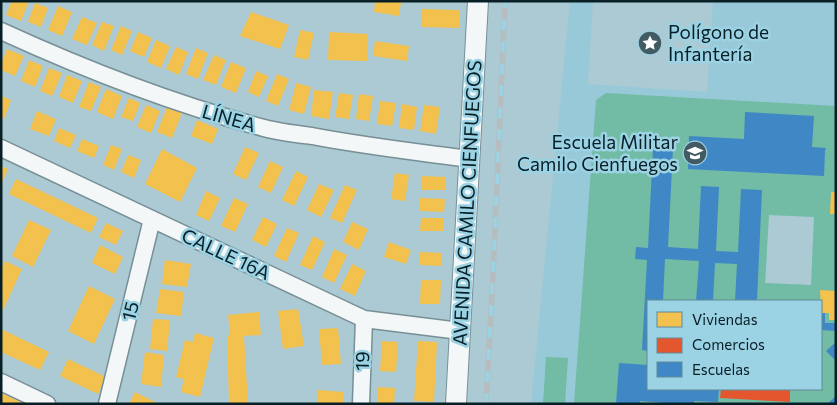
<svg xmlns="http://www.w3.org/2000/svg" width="837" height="405" font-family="Commissioner,sans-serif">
  <rect width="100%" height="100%" fill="#accad3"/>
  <path fill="#98c9d8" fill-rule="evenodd" d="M570,1H593L588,84L707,92L713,1H836V404H531ZM768,215L814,217L811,285L766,283ZM648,301H821V389H648Z"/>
  <path fill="#72bba5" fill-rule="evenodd" d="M606,93L836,106V404H574L596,100ZM769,215L814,217L811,285L765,283ZM648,301H821V389H648Z
    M546,357L568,358L565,404H543Z"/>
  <path fill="#f2c14e" d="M12,1H29L21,21L6,15Z
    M375,1L401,2L399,16L374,12Z
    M35,3L48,8L41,27L28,22Z
    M58,6L72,12L62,36L48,30Z
    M422,9L459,10V28L421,27Z
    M251,12L289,25L280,49L240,36Z
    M82,17L97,23L87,45L72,39Z
    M102,22L114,26L104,51L92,45Z
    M121,26L132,31L122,55L111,50Z
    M300,30L314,33L308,60L294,57Z
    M138,32L152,38L144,57L130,51Z
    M329,32L368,34L367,61L328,60Z
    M156,40L170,46L161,68L147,62Z
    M375,41L409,46L407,61L373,56Z
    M176,47L188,52L179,75L166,69Z
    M196,48L208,53L198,79L186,74Z
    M7,49L24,56L15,76L1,70V64Z
    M214,55L226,60L216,85L203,80Z
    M29,60L43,66L35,87L21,81Z
    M231,62L246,68L236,93L221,87Z
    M49,68L62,73L52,96L40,91Z
    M256,71L268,76L259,97L248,92Z
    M277,74L289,79L278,106L266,101Z
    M67,75L82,81L73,103L59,97Z
    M89,82L101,87L91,111L79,107Z
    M296,83L311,87L304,114L289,110Z
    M106,89L122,96L113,119L97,112Z
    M314,90L333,92L329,119L311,116Z
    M339,93L353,95L349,119L335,117Z
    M359,94L373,96L369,121L356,119Z
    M1,96L11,100L4,119L1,118Z
    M129,98L140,103L133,121L121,117Z
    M380,101L396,103L392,126L377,124Z
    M402,104L417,107L414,130L399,128Z
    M146,105L160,111L151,133L137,127Z
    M424,105L440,107L436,134L420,131Z
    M167,107L182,113L172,138L157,132Z
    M37,111L56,119L49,136L30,129Z
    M197,120L218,129L212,144L191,136Z
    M59,128L76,135L70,148L54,141Z
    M82,139L99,146L94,158L77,151Z
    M111,145L122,149L114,170L103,165Z
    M245,147L259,153L246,180L233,174Z
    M162,149L197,168L180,202L145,184Z
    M128,155L141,160L134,178L121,172Z
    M270,161L283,167L271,193L258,187Z
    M1,166L8,169L1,185Z
    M296,171L308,177L294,206L282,200Z
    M395,173L409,175L405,201L391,199Z
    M422,176L445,177V190H422Z
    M16,179L98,218L91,233L9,194Z
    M319,184L334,190L321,217L307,210Z
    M345,185L357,190L342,223L330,218Z
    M206,191L220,198L209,221L196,215Z
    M831,192H836V214H830Z
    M234,198L248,204L235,232L221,226Z
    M420,198L445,199L444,212L420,211Z
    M263,217L277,224L266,247L252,240Z
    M421,218H444V231H420Z
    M29,220L51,230L33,267L12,256Z
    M352,222L368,229L359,250L343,242Z
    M106,223L123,231L116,245L99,237Z
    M287,228L299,233L286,262L274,256Z
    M313,236L325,242L312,270L300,265Z
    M389,242L411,250L406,264L384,257Z
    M100,245L123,257L115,274L92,263Z
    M334,249L347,255L334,283L322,277Z
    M420,252L442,253V266L420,265Z
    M165,260L191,264L187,287L162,284Z
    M5,261L22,269L3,310L1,309V269Z
    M352,264L366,271L355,296L340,289Z
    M421,280H441L440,304H420Z
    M89,286L115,299L94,344L68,331Z
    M160,289L184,292L181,316L156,313Z
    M820,290L836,291V320H829V313H821Z
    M298,309L304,346L283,349L278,311Z
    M259,312L261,335L244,336L248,404H229L227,336L230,335L228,315Z
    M153,319L170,320L167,351L150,349Z
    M338,328L341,364L322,365L319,329Z
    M1,329L49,352L40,370L1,352Z
    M195,333L214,338L200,397L181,392L184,379L176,377L185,340L193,342Z
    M382,341L398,342L396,372L380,371Z
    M418,341L437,342L434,402L414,401Z
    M145,352L164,355L161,387L141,384Z
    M68,359L106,377L98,394L60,376Z
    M377,387L395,388L394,404H377Z
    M318,390L344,392L343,404H317Z
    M135,392L159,404H129Z
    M1,393L25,404H1Z"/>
  <path fill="#e4572e" d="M721,389H790V402L720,398Z"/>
  <path fill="#3f88c5" d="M745,112L814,116L812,147L826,148L825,151L824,176L688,169L689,136L744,139Z
    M653,147L673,148L668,247L698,249L701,186L719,187L716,251L738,252L741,189L762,190L757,301H735L737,264L715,263L713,301H696L699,261L665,259L663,301H648V351L642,350L647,260L635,259L636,247L648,248Z
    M821,313H825V323H836V331L821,330Z
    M836,342V361L826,351Z
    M619,363L648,365V389H719L718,402L694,401V404H678L640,401V404H616Z
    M836,396V404H827Z"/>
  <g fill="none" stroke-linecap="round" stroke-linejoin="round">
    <g stroke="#778f96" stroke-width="19">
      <path id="minor" d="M1,31C86,70 173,104 264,128C279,132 296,134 312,136C364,146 417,152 469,159
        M1,148L364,319L460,331
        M1,382L47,404
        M107,404L152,219
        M361,404L364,319"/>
    </g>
    <g stroke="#778f96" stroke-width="22">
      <path id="tertiary" d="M456,404L478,1"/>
    </g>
    <use href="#minor" stroke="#f3f7f8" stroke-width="16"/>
    <use href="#tertiary" stroke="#f3f7f8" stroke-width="20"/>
    <g stroke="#b5bdbf" stroke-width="5.5">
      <path id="rail" d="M486,404L493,274L505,1"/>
    </g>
    <use href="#rail" stroke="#9bd2e4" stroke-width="4" stroke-dasharray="11" stroke-linecap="butt"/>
  </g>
  <defs>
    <g id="sight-disc" transform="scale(1.25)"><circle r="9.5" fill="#425b63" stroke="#9bd2e4"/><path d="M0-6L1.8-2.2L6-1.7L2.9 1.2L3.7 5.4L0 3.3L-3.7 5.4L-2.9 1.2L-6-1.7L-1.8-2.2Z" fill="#fff"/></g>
    <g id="school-disc" transform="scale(1.25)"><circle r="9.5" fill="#425b63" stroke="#9bd2e4"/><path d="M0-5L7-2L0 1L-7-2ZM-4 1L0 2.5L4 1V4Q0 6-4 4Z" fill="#fff"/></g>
  </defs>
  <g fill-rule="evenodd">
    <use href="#sight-disc" x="650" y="43"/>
    <use href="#school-disc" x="695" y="153"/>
  </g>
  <g text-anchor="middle" stroke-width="5" stroke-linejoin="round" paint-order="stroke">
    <g font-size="19" fill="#091f26" stroke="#9bd2e4" text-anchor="start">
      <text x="668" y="39">Polígono de<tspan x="668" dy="22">Infantería</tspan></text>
      <text x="678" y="149" text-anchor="end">Escuela Militar<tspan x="678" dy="22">Camilo Cienfuegos</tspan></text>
    </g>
    <g font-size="19" fill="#091f26" stroke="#9bd2e4">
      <text transform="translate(229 118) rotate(16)" y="7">LÍNEA</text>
      <text transform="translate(467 203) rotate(-87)" y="7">AVENIDA CAMILO CIENFUEGOS</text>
      <text transform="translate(226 254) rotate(25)" y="7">CALLE 16A</text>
      <text transform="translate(130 311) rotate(-76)" y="7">15</text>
      <text transform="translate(362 361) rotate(-88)" y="7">19</text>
    </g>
  </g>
  <rect width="837" height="405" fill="none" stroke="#091f26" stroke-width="5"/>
  <rect x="647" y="300" width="175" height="90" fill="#9bd2e4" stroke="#618a98"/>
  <rect x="657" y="312" width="25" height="15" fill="#f2c14e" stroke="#618a98"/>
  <text x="692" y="325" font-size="15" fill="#091f26">Viviendas</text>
  <rect x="657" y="338" width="25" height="15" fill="#e4572e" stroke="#618a98"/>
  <text x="692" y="350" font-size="15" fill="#091f26">Comercios</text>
  <rect x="657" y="362" width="25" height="15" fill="#3f88c5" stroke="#618a98"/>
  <text x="692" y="375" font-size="15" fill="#091f26">Escuelas</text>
</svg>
